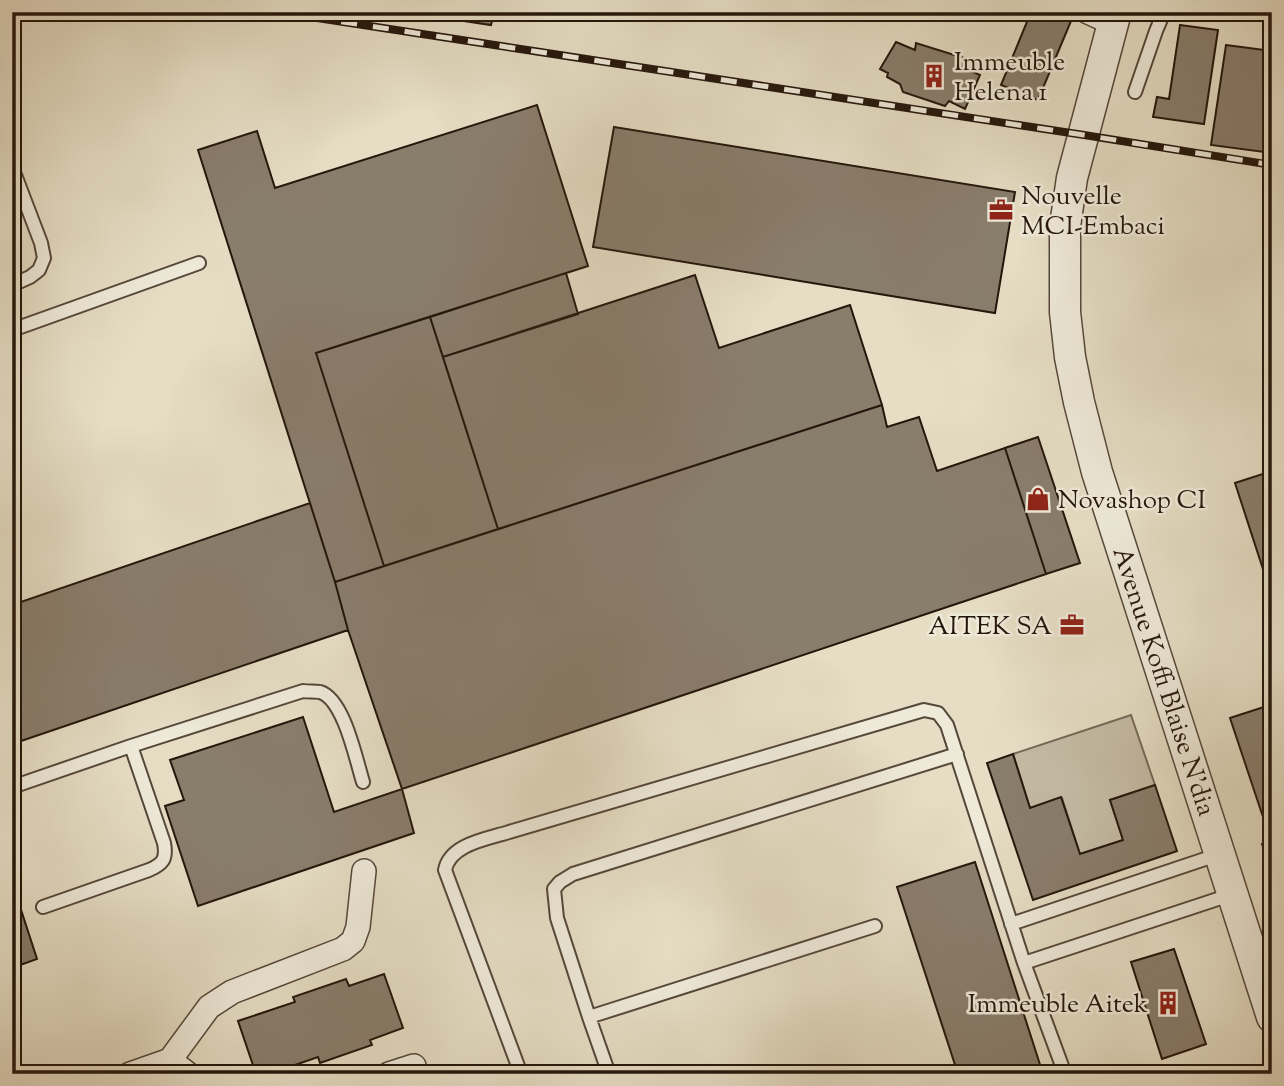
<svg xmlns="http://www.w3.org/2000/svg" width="1284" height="1086" font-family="'Sorts Mill Goudy',serif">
  <rect width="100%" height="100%" fill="#e5ddc4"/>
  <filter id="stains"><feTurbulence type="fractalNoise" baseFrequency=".00286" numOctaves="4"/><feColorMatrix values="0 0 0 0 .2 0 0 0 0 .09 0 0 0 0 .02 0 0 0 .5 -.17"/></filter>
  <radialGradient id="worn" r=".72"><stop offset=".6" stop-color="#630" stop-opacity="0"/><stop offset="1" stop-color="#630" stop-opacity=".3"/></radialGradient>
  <path fill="#c4bba5" stroke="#746858" stroke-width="2" d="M1131,715L1155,785L1110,800L1123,840L1080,854L1062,798L1030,808L1013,754Z"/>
  <path fill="#897d6c" stroke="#25160c" stroke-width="2" d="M404,12H494L491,25Z
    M1031,12H1050L1071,21L1038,100L1001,85Z
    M1233,12H1272V22Z
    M1180,25L1218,30L1204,124L1153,117L1157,97L1169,99Z
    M896,42L915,50L916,43L964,58V68L980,75L965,109L949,101L945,106L903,92L900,84L887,77L888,73L880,69Z
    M1226,45L1272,51V153L1211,145Z
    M537,105L588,266L316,353L384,566L335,582L198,150L257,131L275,188Z
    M614,127L1015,192L995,313L593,247Z
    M566,273L578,314L443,357L430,317Z
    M695,275L719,348L850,305L882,405L498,529L443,357Z
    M430,317L498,529L384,566L316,353Z
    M882,405L887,427L919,417L937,471L1005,448L1046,574L402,789L348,630L335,582Z
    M1038,437L1080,563L1046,574L1005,448Z
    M1272,471V597L1235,483Z
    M310,503L335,582L348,630L12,744V605Z
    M1270,705L1272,711V873L1262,844L1271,841L1230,718Z
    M303,717L334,812L402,789L414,833L198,906L165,806L184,800L170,760Z
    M1013,754L1030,808L1061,797L1080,854L1123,840L1110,800L1155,785L1177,851L1033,900L987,763Z
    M975,862L1043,1074H958L897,887Z
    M12,882L37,959L12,968Z
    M1174,949L1206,1044L1162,1059L1131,962Z
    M384,974L403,1028L370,1040L372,1045L320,1063L318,1057L269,1074H256L238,1021L295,1002L293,997L346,979L349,986Z"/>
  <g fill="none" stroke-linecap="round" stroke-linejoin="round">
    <g stroke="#55483a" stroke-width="16">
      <path id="service" d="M1135,92L1156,31L1164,12
        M12,167L41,243L44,258L39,270L30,277L12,285
        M12,330L199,263
        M12,787L131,746L303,691C308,692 315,691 320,692C344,699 356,760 363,782
        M43,907L149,870C163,864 167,859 164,843L131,746
        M1011,924L1220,854
        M1024,963L1233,894
        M589,1017L875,926
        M521,1074L445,870C450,844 487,839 509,832L924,710L938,713L947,725L1024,963L1065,1074
        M609,1074L589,1017L557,918L554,889L560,882L573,874L957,754"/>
    </g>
    <g stroke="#55483a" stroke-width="26">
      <path id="minor" d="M1088,12L1112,23
        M170,1060L188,1074
        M130,1074L170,1060L209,1007L232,992L343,949L353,941L358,927L364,871
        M389,1074L414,1066"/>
    </g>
    <g stroke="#55483a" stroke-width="33">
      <path id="tertiary" d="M1116,12L1072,178L1065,226V312L1070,357L1079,402L1097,472L1272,1017"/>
    </g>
    <use href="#service" stroke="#eee9d9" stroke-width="12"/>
    <use href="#minor" stroke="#eee9d9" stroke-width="23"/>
    <use href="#tertiary" stroke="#eee9d9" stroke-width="30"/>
    <g stroke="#25160c" stroke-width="8">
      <path id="rail" d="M278,12L1084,135L1272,165"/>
    </g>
    <use href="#rail" stroke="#eee9d9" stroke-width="5" stroke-dasharray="16" stroke-linecap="butt"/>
  </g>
  <defs>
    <g id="building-bare" transform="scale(1.89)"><path d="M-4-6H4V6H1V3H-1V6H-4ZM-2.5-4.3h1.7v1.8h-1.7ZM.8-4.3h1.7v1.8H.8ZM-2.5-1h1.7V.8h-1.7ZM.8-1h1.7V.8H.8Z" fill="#8f2418" stroke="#eee9d9" stroke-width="2.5" paint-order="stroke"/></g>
    <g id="office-bare" transform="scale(1.89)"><path d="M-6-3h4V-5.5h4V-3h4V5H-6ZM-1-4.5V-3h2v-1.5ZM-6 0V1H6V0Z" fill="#8f2418" stroke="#eee9d9" stroke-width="2.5" paint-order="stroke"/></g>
    <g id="shop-bare" transform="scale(1.89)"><path d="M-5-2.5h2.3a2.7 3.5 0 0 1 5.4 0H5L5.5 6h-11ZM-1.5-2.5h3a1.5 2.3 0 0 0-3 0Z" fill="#8f2418" stroke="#eee9d9" stroke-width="2.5" paint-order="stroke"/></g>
  </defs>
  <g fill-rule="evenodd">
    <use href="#building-bare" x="934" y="76"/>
    <use href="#office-bare" x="1001" y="210"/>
    <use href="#shop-bare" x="1038" y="499"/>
    <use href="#office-bare" x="1072" y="625"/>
    <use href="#building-bare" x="1168" y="1003"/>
  </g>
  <g text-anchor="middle" stroke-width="5" stroke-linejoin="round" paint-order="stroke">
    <g font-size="26" fill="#25160c" stroke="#eee9d9" text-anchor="start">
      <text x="954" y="70">Immeuble<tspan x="954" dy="30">Helena 1</tspan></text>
      <text x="1021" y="204">Nouvelle<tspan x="1021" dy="30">MCI-Embaci</tspan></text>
      <text x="1058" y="508">Novashop CI</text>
      <text x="1052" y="634" text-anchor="end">AITEK SA</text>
      <text x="1148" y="1012" text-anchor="end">Immeuble Aitek</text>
    </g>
    <g font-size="26" fill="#25160c" stroke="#eee9d9">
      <text transform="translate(1165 681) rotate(72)" y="9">Avenue Koffi Blaise N'dia</text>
    </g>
  </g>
  <rect width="1284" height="1086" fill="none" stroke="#e5ddc4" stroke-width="42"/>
  <rect x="14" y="14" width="1256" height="1058" fill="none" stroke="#25160c" stroke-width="3.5"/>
  <rect x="21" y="21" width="1242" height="1044" fill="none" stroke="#25160c" stroke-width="2"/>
  <rect width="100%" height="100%" filter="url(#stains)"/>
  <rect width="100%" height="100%" fill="url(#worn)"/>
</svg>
